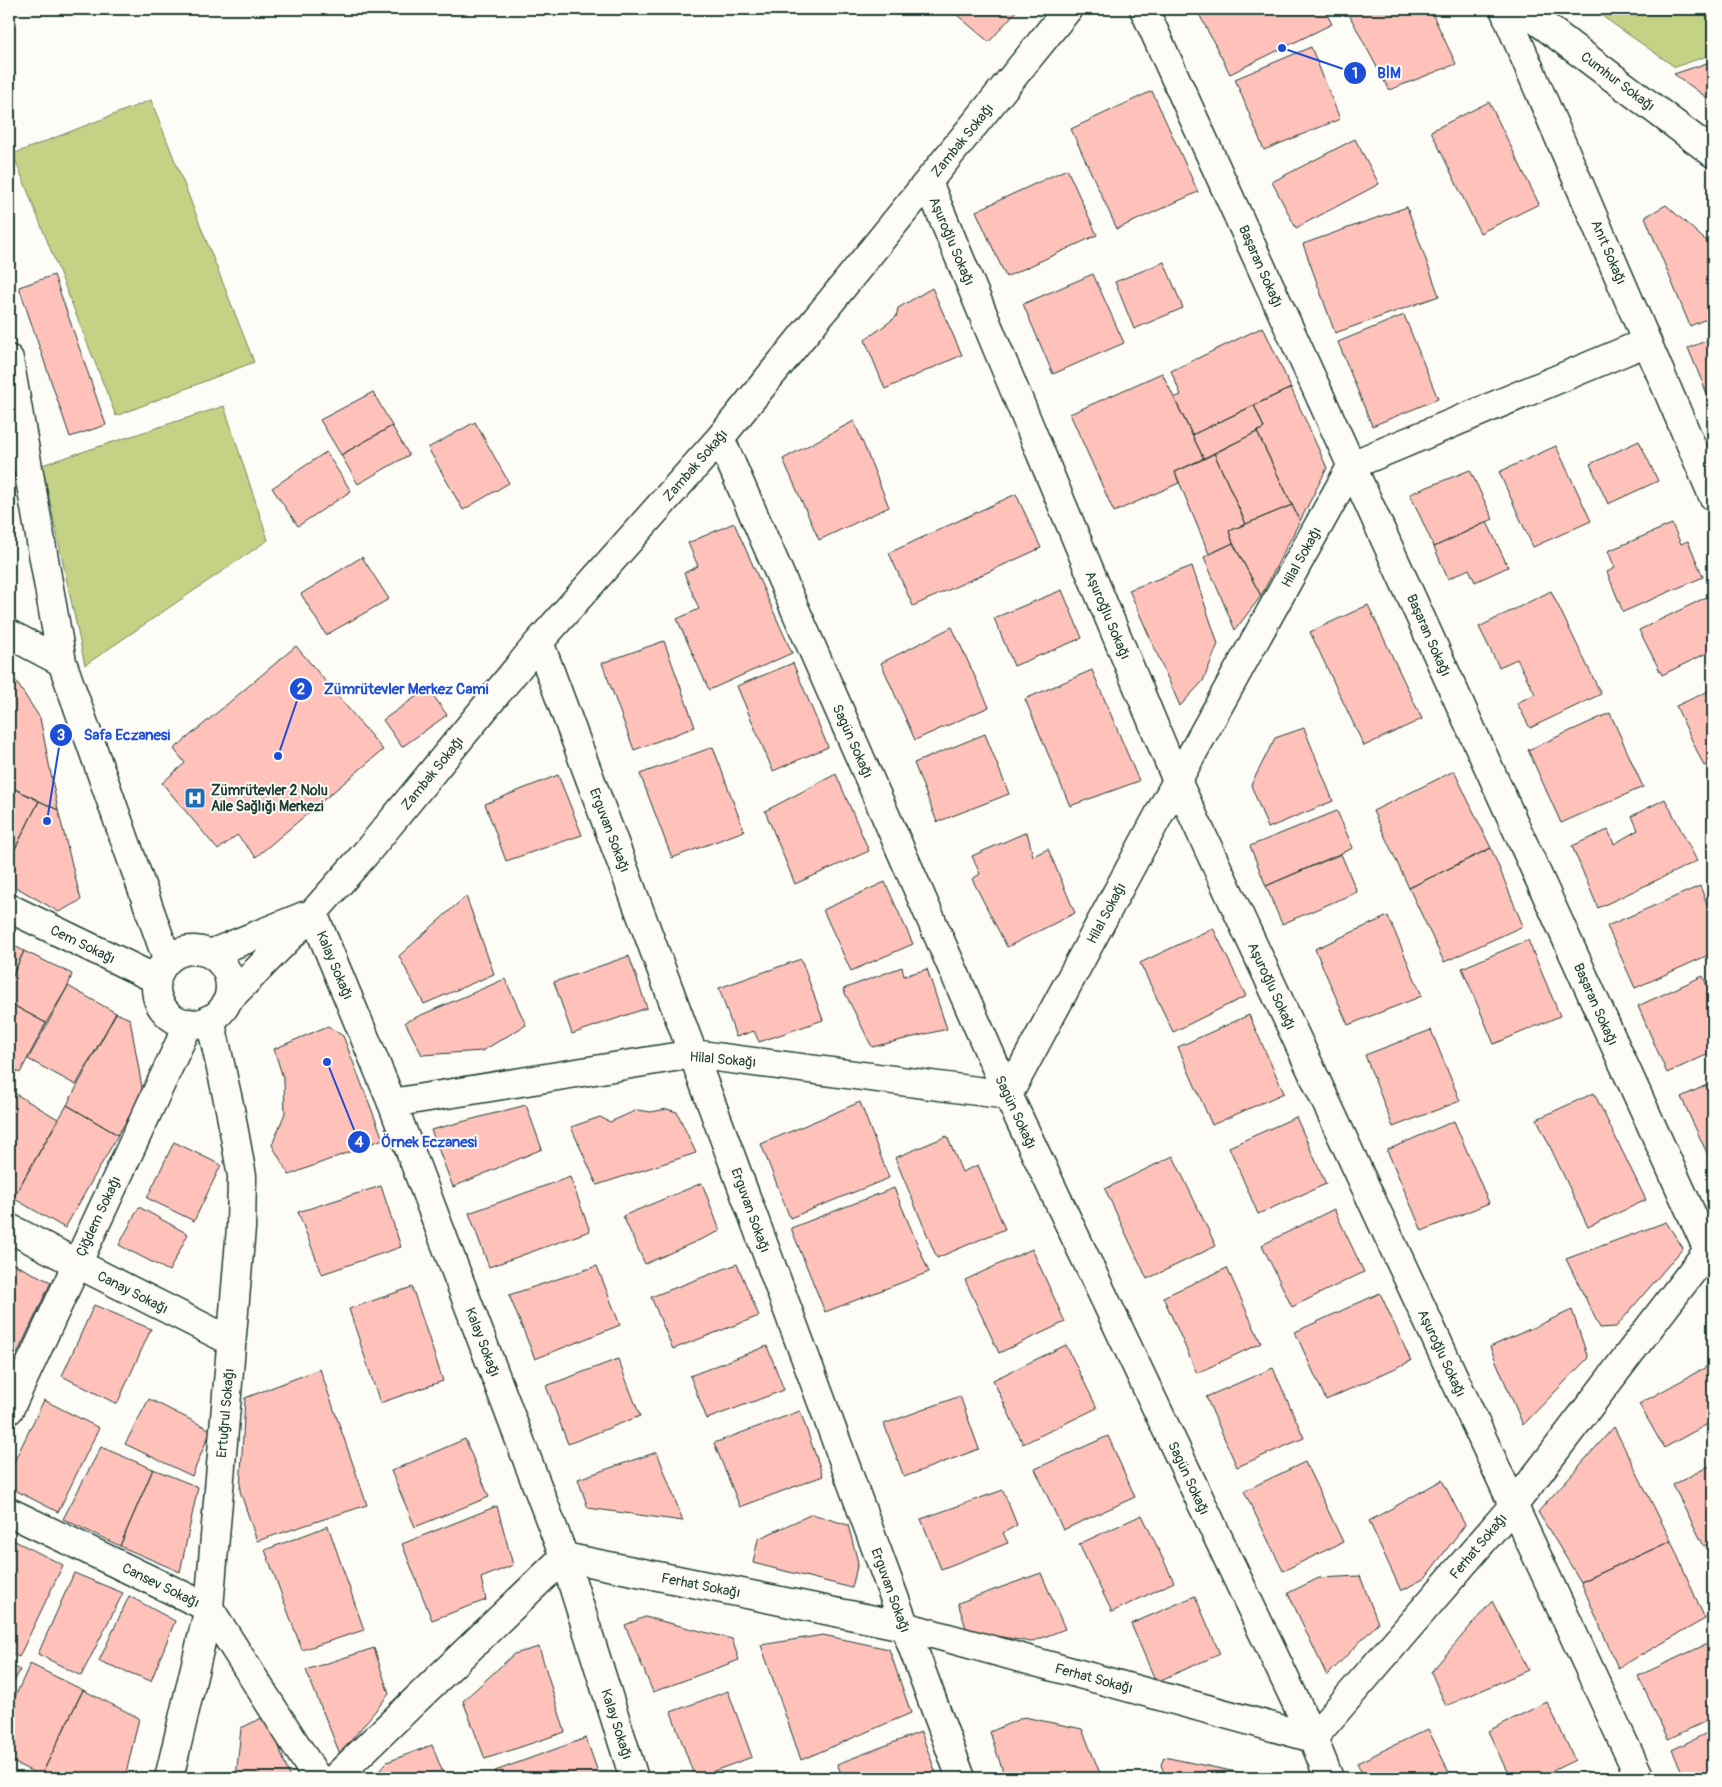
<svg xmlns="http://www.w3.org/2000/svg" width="1722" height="1787" font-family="Pangolin,sans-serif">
  <rect width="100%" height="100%" fill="#fdfcf7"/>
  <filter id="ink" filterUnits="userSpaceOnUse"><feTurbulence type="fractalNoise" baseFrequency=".02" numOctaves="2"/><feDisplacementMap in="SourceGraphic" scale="10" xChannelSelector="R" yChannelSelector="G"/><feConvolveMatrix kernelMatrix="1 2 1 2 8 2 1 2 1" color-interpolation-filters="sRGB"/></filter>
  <g filter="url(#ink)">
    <path fill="#c5d286" stroke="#72885d" d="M1592,9H1705L1713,28V54L1675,67Z
      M151,100L254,362L116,416L13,154Z
      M224,406L268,540L85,665L42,465Z"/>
    <path fill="#fec2bb" stroke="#1f3d34" d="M950,9H1018L989,42Z
      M1204,9H1324L1332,24L1230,74L1198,12Z
      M1346,9H1423L1431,11L1456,64L1389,90Z
      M1311,47L1340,119L1264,150L1235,79Z
      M1713,61V102L1674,74Z
      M1152,91L1198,192L1117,229L1071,129Z
      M1489,102L1539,204L1480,233L1431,131Z
      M1355,139L1379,184L1296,228L1272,182Z
      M1067,169L1097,235L1006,277L976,211Z
      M1666,205L1713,247V316L1690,326L1645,217Z
      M1407,207L1439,296L1335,333L1303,244Z
      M1164,262L1183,308L1134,329L1115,282Z
      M1093,274L1124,343L1053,374L1023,304Z
      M54,275L106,425L70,437L19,287Z
      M932,288L962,355L885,389L865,340L896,317L898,308Z
      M1404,315L1438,399L1372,426L1338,342Z
      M1263,327L1291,388L1192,435L1174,398L1181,395L1171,371Z
      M1713,338V402L1711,403L1688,348Z
      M1162,373L1204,459L1175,472L1179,483L1114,512L1070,414Z
      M1291,388L1327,468L1300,521L1257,432L1264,428L1254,405Z
      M373,392L392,426L341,455L320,420Z
      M1254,405L1264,428L1204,459L1192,435Z
      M854,421L889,507L819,540L783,459Z
      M475,422L509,483L463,510L428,448Z
      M392,426L409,455L358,484L341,455Z
      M1257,432L1292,505L1246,524L1214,453Z
      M1639,441L1658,481L1608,504L1590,464Z
      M1556,446L1591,521L1533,547L1499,472Z
      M326,452L351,491L298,526L272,488Z
      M1214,453L1246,524L1229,531L1233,543L1209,554L1175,472Z
      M1470,470L1493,519L1434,547L1410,494Z
      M1016,494L1041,548L913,606L889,553Z
      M1292,505L1300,521L1261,596L1233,543L1229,531Z
      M1487,522L1508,567L1475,582L1469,569L1448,579L1434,547Z
      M734,523L792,653L709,690L677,619L699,609L684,573L698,566L688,543Z
      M1672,524L1681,544L1688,541L1703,577L1623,612L1607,572L1615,568L1608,551Z
      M1233,543L1261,596L1235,630L1204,557Z
      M362,557L389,599L326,635L301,594Z
      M1192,566L1218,644L1203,681L1180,706L1129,590Z
      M1062,590L1082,638L1014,666L994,618Z
      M1551,591L1601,694L1530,728L1517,703L1535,694L1517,659L1499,667L1479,627Z
      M1713,594V650L1662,675L1639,630Z
      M1368,605L1422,719L1364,746L1310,632Z
      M952,627L989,707L915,740L881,663Z
      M664,641L695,727L634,750L602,663Z
      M296,646L383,750L256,857L237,835L218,850L162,783L185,763L174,749Z
      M793,663L828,747L773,771L737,686Z
      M1092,670L1139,781L1070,806L1025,699Z
      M9,677L15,680L40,718L58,810L9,786Z
      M428,688L447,715L402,747L383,720Z
      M1713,689V762L1704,766L1676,706Z
      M1610,713L1643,787L1561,823L1528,750Z
      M1304,728L1333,801L1268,828L1251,785L1275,738Z
      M985,734L1009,794L937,822L914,763Z
      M713,747L744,831L672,858L640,774Z
      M1454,771L1491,848L1409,888L1373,811Z
      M836,774L869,851L795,884L765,811Z
      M558,775L582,835L506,861L485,804Z
      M9,786L39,801L9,861Z
      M1665,799L1697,861L1598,908L1572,846L1608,830L1614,844L1638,830L1632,816Z
      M39,801L58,810L81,900L59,912L9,883V861Z
      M1337,811L1353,848L1266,886L1250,846Z
      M1027,832L1033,856L1048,849L1075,913L1007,947L972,879L980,874L972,856Z
      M1491,848L1523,926L1444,962L1409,888Z
      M1341,854L1357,892L1282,924L1266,886Z
      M885,882L913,944L851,971L823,910Z
      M1700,886L1713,919V953L1635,988L1607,926Z
      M466,896L494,974L424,1004L399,956Z
      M1388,916L1422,996L1348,1025L1315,949Z
      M1213,928L1246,996L1173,1032L1140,963Z
      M1528,940L1560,1016L1494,1044L1462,968Z
      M9,943L24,951L9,982Z
      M24,951L72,974L68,986L46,1023L9,1003V984Z
      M629,956L647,1008L572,1034L554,982Z
      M801,959L823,1020L759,1042L754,1031L736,1037L719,988Z
      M902,967L904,976L927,969L947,1029L872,1047L843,989Z
      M1703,976L1713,1001V1052L1667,1073L1638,1006Z
      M505,979L526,1025L482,1051L422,1055L405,1022Z
      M68,986L116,1013L76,1085L28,1059Z
      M9,1003L46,1023L20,1073L9,1067Z
      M116,1013L130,1019L143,1093L118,1135L67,1105Z
      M1249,1015L1284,1093L1212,1125L1178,1047Z
      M328,1026L343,1036L383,1139L289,1175L272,1145L285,1113L284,1081L274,1049Z
      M1431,1030L1460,1101L1393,1127L1365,1055Z
      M1713,1082V1150L1707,1153L1681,1097Z
      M9,1090L58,1119L13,1198L9,1195Z
      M1594,1093L1646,1200L1588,1227L1537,1119Z
      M860,1102L889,1178L790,1218L761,1144Z
      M67,1105L118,1135L65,1228L13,1198Z
      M526,1105L542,1149L453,1187L431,1130Z
      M667,1109L677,1112L696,1153L597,1185L571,1127L600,1117L610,1122L637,1110L651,1112Z
      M1296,1117L1326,1184L1258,1214L1229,1147Z
      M1454,1121L1489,1203L1422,1231L1387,1150Z
      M947,1136L962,1172L978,1165L1005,1229L937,1258L895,1158Z
      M174,1142L221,1165L194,1221L147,1198Z
      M1173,1156L1216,1246L1147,1279L1105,1189Z
      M570,1177L590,1231L489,1267L469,1213Z
      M702,1183L720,1231L645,1264L623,1216Z
      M381,1186L401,1247L322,1274L298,1212Z
      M894,1188L929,1272L825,1312L791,1228Z
      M139,1207L188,1234L169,1271L119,1245Z
      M1334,1209L1364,1272L1292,1307L1262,1245Z
      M1666,1222L1683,1248L1616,1327L1600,1328L1566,1259Z
      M1032,1249L1065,1322L999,1353L965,1280Z
      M9,1262L51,1282L12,1365L9,1364Z
      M737,1264L759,1316L673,1349L651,1297Z
      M597,1266L620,1325L535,1359L509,1295Z
      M1227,1268L1261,1343L1197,1373L1163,1297Z
      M412,1287L443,1381L380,1403L349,1309Z
      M1380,1293L1411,1361L1326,1400L1295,1332Z
      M94,1305L151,1329L117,1404L62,1376Z
      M1572,1310L1588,1358L1523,1425L1490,1347Z
      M1066,1345L1097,1408L1023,1444L993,1380Z
      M767,1346L784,1390L707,1419L690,1376Z
      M618,1359L640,1416L568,1444L546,1386Z
      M1708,1366L1713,1376V1421L1664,1448L1639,1404Z
      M1273,1368L1304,1438L1237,1467L1206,1397Z
      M320,1369L367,1505L257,1541L240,1491L245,1398Z
      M960,1396L979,1449L904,1477L884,1424Z
      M149,1399L211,1430L192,1476L125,1444Z
      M44,1400L99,1428L58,1512L9,1487V1472Z
      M800,1411L823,1476L740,1507L714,1443Z
      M1614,1427L1671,1541L1581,1582L1538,1512Z
      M1108,1436L1135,1497L1063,1530L1035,1469Z
      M465,1439L489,1497L415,1527L391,1471Z
      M101,1447L153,1469L120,1546L63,1519Z
      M657,1452L683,1521L588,1508L578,1479Z
      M1305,1462L1343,1542L1283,1571L1244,1491Z
      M1713,1464V1541L1704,1546L1673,1485Z
      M153,1469L198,1487L180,1572L120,1546Z
      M1442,1480L1465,1525L1425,1578L1401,1591L1369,1521Z
      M1003,1490L1017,1525L1003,1533L1008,1543L941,1569L921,1519Z
      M497,1506L513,1565L481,1578L486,1600L432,1620L402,1544Z
      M812,1514L848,1525L858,1562L852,1588L753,1563L758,1539Z
      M1142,1515L1174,1582L1112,1612L1079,1544Z
      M328,1526L364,1630L302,1650L265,1550Z
      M9,1538L63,1565L19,1657L9,1652Z
      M1671,1541L1705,1619L1618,1668L1581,1582Z
      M74,1573L123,1593L81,1676L38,1654Z
      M1041,1573L1065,1629L1031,1642L967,1631L958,1603Z
      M1360,1576L1378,1623L1327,1676L1288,1593L1319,1578Z
      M129,1596L175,1621L151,1681L99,1661Z
      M1195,1596L1220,1654L1156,1682L1131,1624Z
      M1492,1601L1528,1670L1446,1706L1431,1672Z
      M645,1617L732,1639L739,1660L653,1692L625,1625Z
      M823,1635L889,1649L911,1713L801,1760L761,1645Z
      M1709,1643L1713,1653V1718L1668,1739L1638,1676Z
      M539,1647L565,1732L485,1759L463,1701L514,1654Z
      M374,1648L389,1694L340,1754L306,1670Z
      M9,1664L20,1670L9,1692Z
      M30,1664L83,1690L41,1776L9,1760V1710Z
      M83,1690L139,1718L125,1778H44L41,1776Z
      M728,1691L752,1757L695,1778L671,1712Z
      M1547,1702L1575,1760L1538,1778H1510L1488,1731Z
      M268,1715L290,1778H236L241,1728Z
      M1024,1717L1082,1729L1102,1778H1005L990,1732Z
      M1428,1729L1452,1778H1364L1357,1763Z
      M1713,1730V1778H1685L1672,1750Z
      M921,1732L937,1776L930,1778H843L837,1764Z
      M586,1738L600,1778H497L495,1771Z
      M432,1745L445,1778H373L387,1762Z
      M1164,1757L1241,1773L1246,1778H1166L1161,1765Z
      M1587,1771L1591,1778H1573Z"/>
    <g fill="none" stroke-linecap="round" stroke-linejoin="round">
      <g stroke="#1f3d34" stroke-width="31">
        <path id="minor" d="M1144,9L1713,1261
          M1504,9L1713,496
          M1522,9L1713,153
          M928,182L1177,781L1640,1778
          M9,359L62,662L167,959
          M720,438L1008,1095L1313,1738L1329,1778
          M9,634L62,662
          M539,642L693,1054L961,1778
          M9,908L156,979
          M313,913L392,1103L564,1557L634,1778
          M156 987a37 37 0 1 1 74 0a37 37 0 1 1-74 0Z
          M210,954L304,916
          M227,1001L313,913L365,854L539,642L720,438L1068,9
          M210,1019L230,1109L242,1176L241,1228L209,1608L317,1778
          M1008,1095L1177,781L1352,465L1647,342
          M392,1103L693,1054L1008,1095
          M9,1228L76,1263L231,1341
          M9,1410L189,1023
          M9,1512L209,1608L169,1778
          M335,1778L564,1557L904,1626L1313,1738L1513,1506L1713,1244"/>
      </g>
      <use href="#minor" stroke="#fdfcf7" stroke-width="28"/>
    </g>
  </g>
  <defs>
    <g id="hospital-square" transform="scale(1.125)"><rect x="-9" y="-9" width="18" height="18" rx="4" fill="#1f6fb2" stroke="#fdfcf7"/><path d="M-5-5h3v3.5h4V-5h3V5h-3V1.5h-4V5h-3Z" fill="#fff"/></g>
  </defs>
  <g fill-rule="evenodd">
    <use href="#hospital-square" x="195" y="798"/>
  </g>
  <g text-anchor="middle" stroke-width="4" stroke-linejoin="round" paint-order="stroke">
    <g font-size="14" fill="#1f3d34" stroke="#fdfcf7">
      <text transform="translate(1618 81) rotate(37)" y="5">Cumhur Sokağı</text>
      <text transform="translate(962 140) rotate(-51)" y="5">Zambak Sokağı</text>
      <text transform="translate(952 241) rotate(67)" y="5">Aşuroğlu Sokağı</text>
      <text transform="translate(1609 252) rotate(67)" y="5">Anıt Sokağı</text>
      <text transform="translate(1261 266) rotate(66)" y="5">Başaran Sokağı</text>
      <text transform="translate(695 465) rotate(-49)" y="5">Zambak Sokağı</text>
      <text transform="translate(1301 557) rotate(-61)" y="5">Hilal Sokağı</text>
      <text transform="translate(1108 615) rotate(67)" y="5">Aşuroğlu Sokağı</text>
      <text transform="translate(1429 635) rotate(66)" y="5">Başaran Sokağı</text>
      <text transform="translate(853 741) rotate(66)" y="5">Sagün Sokağı</text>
      <text transform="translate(432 773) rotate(-51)" y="5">Zambak Sokağı</text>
      <text transform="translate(610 830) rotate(69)" y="5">Erguvan Sokağı</text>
      <text transform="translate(1106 913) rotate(-62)" y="5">Hilal Sokağı</text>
      <text transform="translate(83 944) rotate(26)" y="5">Cem Sokağı</text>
      <text transform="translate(335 965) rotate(67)" y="5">Kalay Sokağı</text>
      <text transform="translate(1272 986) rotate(65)" y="5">Aşuroğlu Sokağı</text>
      <text transform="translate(1596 1004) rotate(66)" y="5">Başaran Sokağı</text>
      <text transform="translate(723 1059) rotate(5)" y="5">Hilal Sokağı</text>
      <text transform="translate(1016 1112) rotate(65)" y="5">Sagün Sokağı</text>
      <text transform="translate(751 1210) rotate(70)" y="5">Erguvan Sokağı</text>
      <text transform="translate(98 1216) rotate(-65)" y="5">Çiğdem Sokağı</text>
      <text transform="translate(133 1292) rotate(27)" y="5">Canay Sokağı</text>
      <text transform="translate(483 1342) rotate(69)" y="5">Kalay Sokağı</text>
      <text transform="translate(1442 1353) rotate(65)" y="5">Aşuroğlu Sokağı</text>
      <text transform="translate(225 1413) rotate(-85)" y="5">Ertuğrul Sokağı</text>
      <text transform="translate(1189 1478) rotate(65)" y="5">Sagün Sokağı</text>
      <text transform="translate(1478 1546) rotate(-50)" y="5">Ferhat Sokağı</text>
      <text transform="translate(161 1585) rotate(26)" y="5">Cansev Sokağı</text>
      <text transform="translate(701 1585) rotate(11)" y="5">Ferhat Sokağı</text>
      <text transform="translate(891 1590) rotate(70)" y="5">Erguvan Sokağı</text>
      <text transform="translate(1094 1678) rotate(15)" y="5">Ferhat Sokağı</text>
      <text transform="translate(617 1724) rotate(72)" y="5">Kalay Sokağı</text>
    </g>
    <g font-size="14" font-weight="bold" fill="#1f3d34" stroke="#fdfcf7" text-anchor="start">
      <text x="211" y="795">Zümrütevler 2 Nolu<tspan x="211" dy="16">Aile Sağlığı Merkezi</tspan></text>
    </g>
  </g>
  <path fill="none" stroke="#1d4ed8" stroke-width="2" d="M1282 48L1355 73M278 756L301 689M47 821L61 735M327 1062L359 1142"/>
  <g fill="#1d4ed8" stroke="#fdfcf7" stroke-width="2">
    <circle cx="1282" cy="48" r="5"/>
    <circle cx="278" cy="756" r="5"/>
    <circle cx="47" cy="821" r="5"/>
    <circle cx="327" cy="1062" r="5"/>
    <circle cx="1355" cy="73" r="12"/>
    <circle cx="301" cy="689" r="12"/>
    <circle cx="61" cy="735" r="12"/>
    <circle cx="359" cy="1142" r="12"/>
  </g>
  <g font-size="15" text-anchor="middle" font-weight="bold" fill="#fff">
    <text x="1355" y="78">1</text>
    <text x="301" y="694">2</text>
    <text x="61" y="740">3</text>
    <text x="359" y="1147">4</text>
  </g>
  <g font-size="15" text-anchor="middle" font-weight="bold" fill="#1d4ed8" stroke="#fdfcf7" stroke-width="4" stroke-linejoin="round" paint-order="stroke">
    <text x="1389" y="78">BİM</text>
    <text x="406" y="694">Zümrütevler Merkez Cami</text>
    <text x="127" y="740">Safa Eczanesi</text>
    <text x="429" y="1147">Örnek Eczanesi</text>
  </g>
  <rect width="1722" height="1787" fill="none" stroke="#fdfcf7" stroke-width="30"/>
  <rect x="15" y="15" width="1692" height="1757" fill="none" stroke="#1f3d34" stroke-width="2" filter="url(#ink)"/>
</svg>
